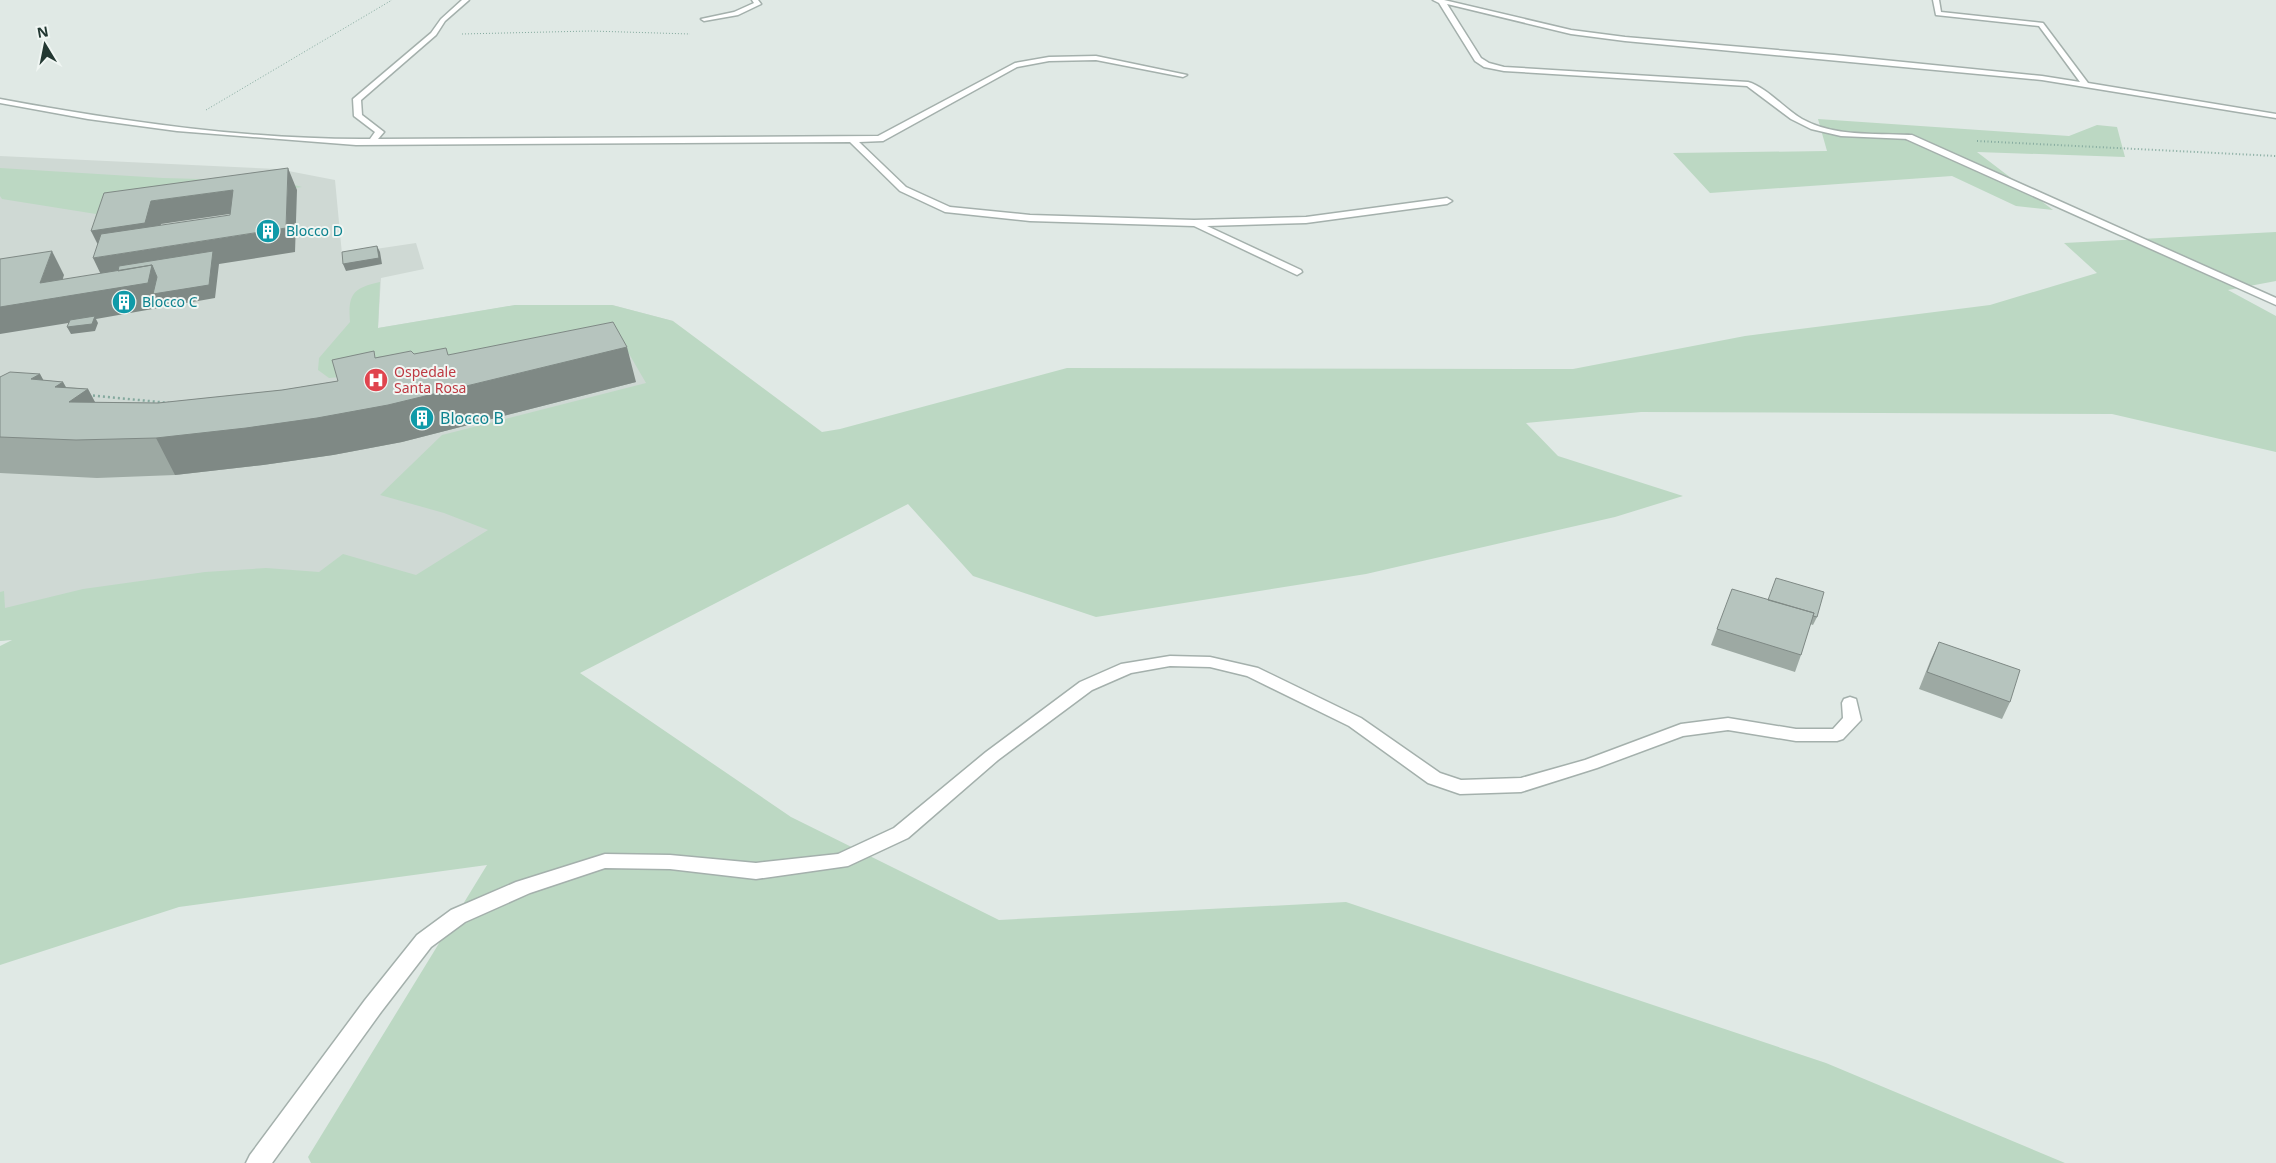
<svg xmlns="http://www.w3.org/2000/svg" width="2276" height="1163" font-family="'Noto Sans',sans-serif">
  <rect width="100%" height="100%" fill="#e0e9e5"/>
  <path fill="#cfd9d4" d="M0,156L278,169L335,180L342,254L416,243L424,269L381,278L378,328L516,305H612L673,321L577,557L0,641Z"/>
  <path fill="#bcd8c3" d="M1818,119L2069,136L2097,125L2117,127L2125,157L1977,152L2053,210L2016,206L1952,176L1710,193L1673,153L1827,151Z
    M0,168L163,178L279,181L302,187L95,217L96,214L2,199L0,196Z
    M2276,232V281L2228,290L2276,316V452L2112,414L1641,412L1526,423L1558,456L1683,496L1615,517L1366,574L1096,617L973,576L908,504L580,673L791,817L999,920L1346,902L1826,1063L2065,1163H311L308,1157L487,865L179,907L0,965V646L12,640L0,641V592L4,591L5,608L83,589L205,572L266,568L319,572L343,554L416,575L488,530L444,513L380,495L442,435L646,383L628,352L329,378L318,370L319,358L350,322C348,295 352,288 380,282L378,328L515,305H612L673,321L822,432L840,429L1067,368L1573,369L1745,336L1990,305L2097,273L2064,243Z"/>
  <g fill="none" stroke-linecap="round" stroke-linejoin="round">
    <g stroke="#a4b0ac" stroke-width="3">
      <path id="lane" d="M462,0H469L445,21L436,35L361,100L362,115L384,132L378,139L878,136L1015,63L1049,57L1096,56L1187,75L1183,77L1096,60L1049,61L1017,67L883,141L859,142L906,187L950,207L1030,215L1194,220L1306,217L1447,198L1452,201L1447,204L1306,223L1207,226L1301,270L1302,272L1297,275L1194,226L1030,221L945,212L900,191L850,142L356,145L177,131L88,119L0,103V99C119,121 248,140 370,139L375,132L354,116L353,99L431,33L441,19Z
        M752,0H758L761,4L738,15L704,21L701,19L734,12L754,3Z
        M1906,135H1912L2276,298V305L1906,139Z
        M1170,656L1210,657L1258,668L1361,718L1440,773L1461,780L1521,778L1585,760L1681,724L1728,718L1796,729H1833L1843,718L1842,703L1844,699L1850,697L1856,699L1861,720L1843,739L1837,741H1796L1728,730L1683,736L1597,768L1521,792L1460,794L1428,783L1349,726L1247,676L1210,667L1170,666L1131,673L1092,690L998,760L908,838L848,866L756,879L670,869L605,868L530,893L465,922L431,947L381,1012L272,1163H246L250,1155L365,1000L417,935L451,910L516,882L605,854L670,855L756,863L838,854L894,828L986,752L1080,682L1121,664Z"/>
    </g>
    <g stroke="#a4b0ac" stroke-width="3">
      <path id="street" d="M1433,0H1444L1571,30L1625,37L1834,55L2042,76L2080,82L2039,26L1936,15L1933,0H1939L1941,12L2043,23L2088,83L2276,114V118L2042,80L1625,41L1571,34L1447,4L1481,58L1489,63L1504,67L1748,82C1766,87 1785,109 1802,119C1834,137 1874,133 1909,135L1913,137L1909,139L1841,136L1811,129L1791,119L1747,86L1504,71L1484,67L1475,61L1439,3Z"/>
    </g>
    <path stroke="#84a99e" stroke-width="1" stroke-dasharray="1 2" stroke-linecap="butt" d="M462,34L591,31L690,34
      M206,110L392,0"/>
    <path stroke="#84a99e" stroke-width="2" stroke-dasharray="1 2.5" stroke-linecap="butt" d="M1977,141L2276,156"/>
    <path stroke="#84a99e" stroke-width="2.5" stroke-dasharray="2 3" stroke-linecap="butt" d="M88,395L169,403"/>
    <use href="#lane" fill="#fff" fill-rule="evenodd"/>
    <use href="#street" fill="#fff" fill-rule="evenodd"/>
  </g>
  <path fill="#9da9a3" d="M414,354L448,355L636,382L402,442L333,455L263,465L175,475L97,478L0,473V377L40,374L43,380L63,382L66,387L88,389L95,402L158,403L282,390L338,381L377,357Z
    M1768,600L1817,617L1813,625L1810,624L1801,655L1795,672L1711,645L1717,629Z
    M1939,642L2010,702L2002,719L1919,689L1931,659Z"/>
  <path fill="#7f8985" d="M288,168L297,190L295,252L219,264L215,298L96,319L98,323L95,331L71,334L67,327L93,319L0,334V307L40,283L52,251L64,275L57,298L105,283L93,258L286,228Z
    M233,190L243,212L161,224L156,247L103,255L91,231L151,201Z
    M377,246L380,252L382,264L346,271L343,264Z
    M627,347L636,382L402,442L333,455L263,465L175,475L156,438Z
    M40,374L60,410L31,379Z
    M63,382L72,399L88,389L107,425L89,438L55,387Z"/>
  <path fill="#b6c4be" stroke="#7f8985" d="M288,168L286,228L93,258L101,234L230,215L233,190L151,201L145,223L91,231L104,193Z
    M377,246L379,258L343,264L342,252Z
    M52,251L40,283L152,265L148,283L0,307V259Z
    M213,251L209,285L153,294L157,277L152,265L118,271L119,266Z
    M95,316L92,324L67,327L70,320Z
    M613,322L627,347L388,405L317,418L246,428L156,438L76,440L0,437V377L10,372L40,374L31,379L63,382L55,387L88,389L69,402L158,403L282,390L338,381L332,360L374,351L375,358L411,351L414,354L446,348L448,355Z
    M1776,578L1824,592L1817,617L1813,616L1814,613L1768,600Z
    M1732,589L1814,613L1801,655L1717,629Z
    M1939,642L2020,670L2010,702L1927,672Z"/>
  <defs>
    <g id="building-disc" transform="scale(1.25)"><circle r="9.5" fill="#0f9aa8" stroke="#f0f6f3"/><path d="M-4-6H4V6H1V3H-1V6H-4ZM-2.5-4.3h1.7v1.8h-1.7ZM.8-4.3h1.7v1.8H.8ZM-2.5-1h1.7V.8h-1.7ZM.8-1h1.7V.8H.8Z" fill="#fff"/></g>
    <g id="hospital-disc" transform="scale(1.25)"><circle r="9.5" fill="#e0444e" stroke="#f0f6f3"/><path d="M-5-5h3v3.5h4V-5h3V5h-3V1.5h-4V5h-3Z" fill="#fff"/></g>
  </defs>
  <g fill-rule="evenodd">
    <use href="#building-disc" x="268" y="231"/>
    <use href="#building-disc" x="124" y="302"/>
    <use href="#hospital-disc" x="376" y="380"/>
    <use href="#building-disc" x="422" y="418"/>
  </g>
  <g text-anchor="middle" stroke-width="4" stroke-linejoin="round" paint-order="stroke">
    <g font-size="14" fill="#0d838f" stroke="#f0f6f3" text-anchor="start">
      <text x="286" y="236">Blocco D</text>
      <text x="142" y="307">Blocco C</text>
    </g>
    <g font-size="14" fill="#be3a42" stroke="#f0f6f3" text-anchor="start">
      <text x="394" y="377">Ospedale<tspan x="394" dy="16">Santa Rosa</tspan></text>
    </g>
    <g font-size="16" fill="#0d838f" stroke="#f0f6f3" text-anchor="start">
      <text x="440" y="424">Blocco B</text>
    </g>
  </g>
  <g transform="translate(45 45) rotate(350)" stroke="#f0f6f3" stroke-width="4" paint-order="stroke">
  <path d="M0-4L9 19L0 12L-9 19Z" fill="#233832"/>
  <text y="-8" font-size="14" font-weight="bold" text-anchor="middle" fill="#233832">N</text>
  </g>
</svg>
